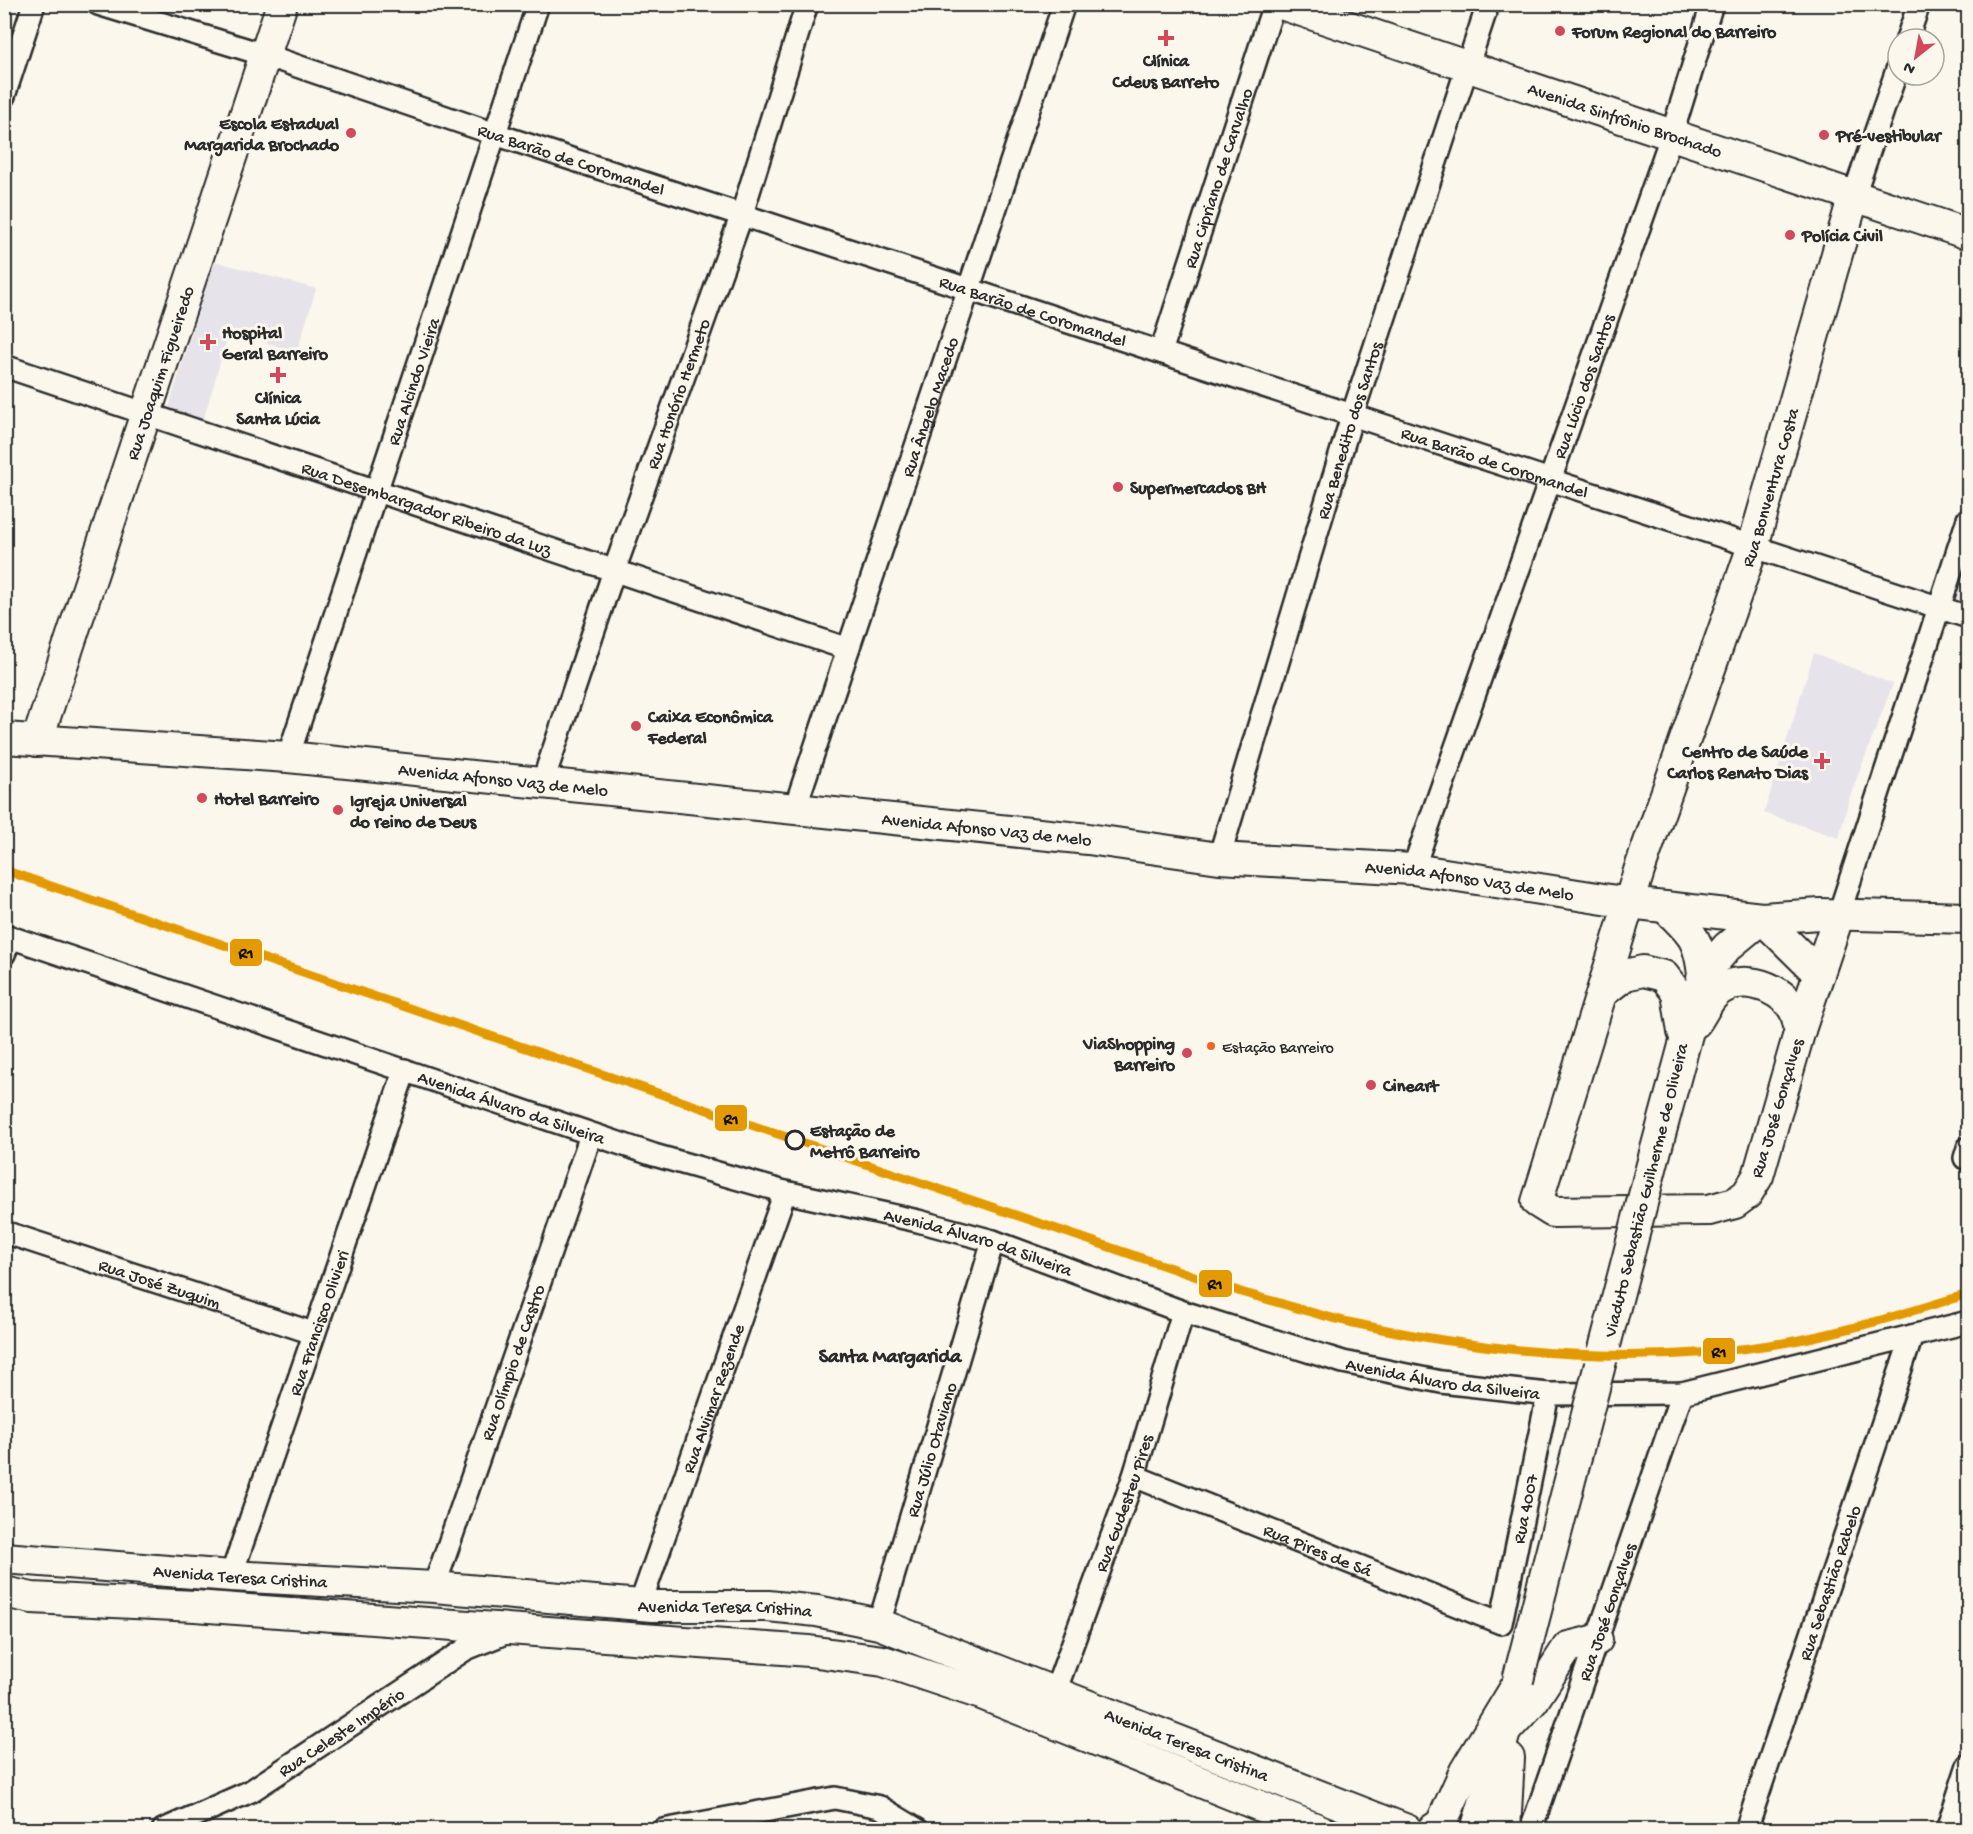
<svg xmlns="http://www.w3.org/2000/svg" width="1973" height="1834" font-family="'Gochi Hand',sans-serif">
  <rect width="100%" height="100%" fill="#fbf7ec"/>
  <filter id="ink" filterUnits="userSpaceOnUse"><feTurbulence type="fractalNoise" baseFrequency=".0167" numOctaves="2"/><feDisplacementMap in="SourceGraphic" scale="12" xChannelSelector="R" yChannelSelector="G"/><feConvolveMatrix kernelMatrix="1 2 1 2 8 2 1 2 1" color-interpolation-filters="sRGB"/></filter>
  <g filter="url(#ink)">
    <path fill="#e7e3ea" d="M214,261L316,289L297,352L229,332L203,421L168,410Z
      M1968,546V602L1950,597Z
      M1814,653L1893,684L1849,799L1839,838L1764,813Z"/>
    <g fill="none" stroke-linecap="round" stroke-linejoin="round">
      <g stroke="#2b2b2b" stroke-width="26">
        <g id="street">
          <path id="s1" d="M98,4L265,55L495,134L1968,617"/>
          <path d="M1907,39L1919,4"/>
          <path d="M4,96L34,4"/>
          <path d="M1854,195L1898,67"/>
          <path id="s2" d="M1161,352L1274,4"/>
          <path id="s3" d="M4,366L848,649"/>
          <path id="s4" d="M288,757L538,4"/>
          <path id="s5" d="M543,781L614,571L742,214L807,4"/>
          <path id="s6" d="M795,808L1064,4"/>
          <path id="s7" d="M1219,858L1352,416L1488,4"/>
          <path id="s8" d="M1413,869L1672,134L1712,4"/>
          <path d="M1839,914L1968,519"/>
          <path id="s9" d="M4,935L654,1155L785,1192L918,1221L993,1241L1183,1312L1343,1362L1441,1382L1548,1394L1682,1393L1968,1322"/>
          <path d="M4,954L11,937"/>
          <path d="M1965,1158L1968,1148"/>
          <path id="s10" d="M4,1232L313,1333"/>
          <path id="s11" d="M1134,1476L1501,1623L1548,1394"/>
          <path id="s12" d="M231,1576L405,1070"/>
          <path id="s13" d="M434,1587L591,1135"/>
          <path id="s14" d="M640,1605L785,1192"/>
          <path id="s15" d="M879,1624L993,1241"/>
          <path id="s16" d="M1055,1692L1134,1476L1183,1312"/>
          <path id="s17" d="M163,1830L251,1791L466,1649L508,1632"/>
          <path d="M663,1830L835,1798L880,1807L918,1830"/>
          <path id="s18" d="M1531,1830L1682,1393"/>
          <path id="s19" d="M1746,1830L1912,1336"/>
          <path d="M1947,1830L1968,1765"/>
        </g>
      </g>
      <g stroke="#2b2b2b" stroke-width="34">
        <g id="secondary">
          <path id="s20" d="M1281,4L1968,234"/>
          <path id="s21" d="M4,738L288,757L1088,839L1219,858L1413,869L1629,903L1762,918L1820,914L1968,918"/>
          <path id="s22" d="M37,741L282,4"/>
          <path id="s23" d="M1839,914L1800,1030L1758,1176L1747,1194L1735,1203L1709,1210L1553,1212L1537,1202L1639,871L1753,546L1854,195"/>
          <path d="M1762,918L1819,974"/>
          <path d="M1703,975L1727,947L1762,918"/>
          <path d="M1603,992L1625,975L1643,971L1664,976L1677,993L1683,1032"/>
          <path d="M1696,1022C1702,1014 1707,1002 1714,995C1736,972 1777,984 1793,1008C1797,1014 1798,1023 1800,1030"/>
          <path d="M1655,1153L1703,975C1699,937 1691,933 1665,907"/>
          <path id="s24" d="M4,1558L231,1576L434,1587L652,1606H768L817,1611L879,1624L1407,1830"/>
          <path d="M4,1592L32,1598L195,1606L809,1651L883,1661L984,1695L1320,1830"/>
          <path d="M1507,1729L1533,1701L1568,1647L1597,1640"/>
          <path d="M1432,1830L1441,1824L1465,1771L1517,1685"/>
          <path d="M1476,1830L1511,1712"/>
          <path d="M1505,1830L1509,1758"/>
        </g>
      </g>
      <use href="#street" stroke="#fbf7ec" stroke-width="21"/>
      <use href="#secondary" stroke="#fbf7ec" stroke-width="30"/>
      <g stroke="#2b2b2b" stroke-width="34" stroke-linecap="butt">
        <path id="secondary-bridge" d="M1518,1680L1655,1153"/>
      </g>
      <use href="#secondary-bridge" stroke="#fbf7ec" stroke-width="30"/>
      <g stroke="#fbf7ec" stroke-width="14">
        <path id="rail-1" d="M4,870L1244,1293C1282,1303 1319,1316 1358,1324C1500,1355 1644,1367 1789,1342C1850,1331 1909,1312 1968,1294"/>
      </g>
      <use href="#rail-1" stroke="#e39a04" stroke-width="9"/>
    </g>
  </g>
  <g fill="#d1495b" stroke="#fbf7ec" stroke-width="2">
    <circle cx="1560" cy="31" r="6"/>
    <path d="M1163 29h6v6h6v6h-6v6h-6v-6h-6v-6h6z"/>
    <circle cx="351" cy="133" r="6"/>
    <circle cx="1824" cy="135" r="6"/>
    <circle cx="1790" cy="235" r="6"/>
    <path d="M205 333h6v6h6v6h-6v6h-6v-6h-6v-6h6z"/>
    <path d="M275 366h6v6h6v6h-6v6h-6v-6h-6v-6h6z"/>
    <circle cx="1118" cy="487" r="6"/>
    <circle cx="636" cy="726" r="6"/>
    <path d="M1819 752h6v6h6v6h-6v6h-6v-6h-6v-6h6z"/>
    <circle cx="202" cy="798" r="6"/>
    <circle cx="338" cy="810" r="6"/>
    <circle cx="1187" cy="1053" r="6"/>
    <circle cx="1371" cy="1085" r="6"/>
  </g>
  <circle fill="#f26522" stroke="#fbf7ec" stroke-width="2" cx="1211" cy="1046" r="5"/>
  <circle fill="#fbf7ec" stroke="#2b2b2b" stroke-width="3" cx="795" cy="1140" r="9"/>
  <g text-anchor="middle" stroke-width="6" stroke-linejoin="round" paint-order="stroke">
    <g font-size="16" fill="#2b2b2b" stroke="#fbf7ec" text-anchor="start">
      <text x="1222" y="1052">Estação Barreiro</text>
    </g>
    <g font-size="18" font-weight="bold" fill="#2b2b2b" stroke="#fbf7ec" text-anchor="start">
      <text x="1572" y="37">Forum Regional do Barreiro</text>
      <text x="1166" y="66" text-anchor="middle">Clínica<tspan x="1166" dy="21">Cdeus Barreto</tspan></text>
      <text x="339" y="129" text-anchor="end">Escola Estadual<tspan x="339" dy="21">Margarida Brochado</tspan></text>
      <text x="1836" y="141">Pré-vestibular</text>
      <text x="1802" y="241">Polícia Civil</text>
      <text x="222" y="338">Hospital<tspan x="222" dy="21">Geral Barreiro</tspan></text>
      <text x="278" y="403" text-anchor="middle">Clínica<tspan x="278" dy="21">Santa Lúcia</tspan></text>
      <text x="1130" y="493">Supermercados BH</text>
      <text x="648" y="722">Caixa Econômica<tspan x="648" dy="21">Federal</tspan></text>
      <text x="1808" y="757" text-anchor="end">Centro de Saúde<tspan x="1808" dy="21">Carlos Renato Dias</tspan></text>
      <text x="214" y="804">Hotel Barreiro</text>
      <text x="350" y="806">Igreja Universal<tspan x="350" dy="21">do reino de Deus</tspan></text>
      <text x="1175" y="1049" text-anchor="end">ViaShopping<tspan x="1175" dy="21">Barreiro</tspan></text>
      <text x="1383" y="1091">Cineart</text>
    </g>
    <g font-size="18" fill="#2b2b2b" stroke="#fbf7ec">
      <text dy="6" stroke="none"><textPath href="#s20" startOffset="363">Avenida Sinfrônio Brochado</textPath></text>
      <text dy="6" stroke="none"><textPath href="#s1" startOffset="498">Rua Barão de Coromandel</textPath></text>
      <text dy="6" stroke="none"><textPath href="#s2" startOffset="183">Rua Cipriano de Carvalho</textPath></text>
      <text dy="6" stroke="none"><textPath href="#s1" startOffset="984">Rua Barão de Coromandel</textPath></text>
      <text dy="6" stroke="none"><textPath href="#s22" startOffset="388">Rua Joaquim Figueiredo</textPath></text>
      <text dy="6" stroke="none"><textPath href="#s4" startOffset="396">Rua Alcindo Vieira</textPath></text>
      <text dy="6" stroke="none"><textPath href="#s8" startOffset="512">Rua Lúcio dos Santos</textPath></text>
      <text dy="6" stroke="none"><textPath href="#s5" startOffset="410">Rua Honório Hermeto</textPath></text>
      <text dy="6" stroke="none"><textPath href="#s6" startOffset="423">Rua Ângelo Macedo</textPath></text>
      <text dy="6" stroke="none"><textPath href="#s7" startOffset="447">Rua Benedito dos Santos</textPath></text>
      <text dy="6" stroke="none"><textPath href="#s1" startOffset="1470">Rua Barão de Coromandel</textPath></text>
      <text dy="6" stroke="none"><textPath href="#s23" startOffset="1264">Rua Bonventura Costa</textPath></text>
      <text dy="6" stroke="none"><textPath href="#s3" startOffset="446">Rua Desembargador Ribeiro da Luz</textPath></text>
      <text dy="6" stroke="none"><textPath href="#s21" startOffset="501">Avenida Afonso Vaz de Melo</textPath></text>
      <text dy="6" stroke="none"><textPath href="#s21" startOffset="987">Avenida Afonso Vaz de Melo</textPath></text>
      <text dy="6" stroke="none"><textPath href="#s21" startOffset="1473">Avenida Afonso Vaz de Melo</textPath></text>
      <text dy="6" stroke="none"><textPath href="#s9" startOffset="536">Avenida Álvaro da Silveira</textPath></text>
      <text transform="translate(1776 1108) rotate(-73)" y="6">Rua José Gonçalves</text>
      <text transform="translate(1645 1190) rotate(-76)" y="6">Viaduto Sebastião Guilherme de Oliveira</text>
      <text dy="6" stroke="none"><textPath href="#s9" startOffset="1022">Avenida Álvaro da Silveira</textPath></text>
      <text dy="6" stroke="none"><textPath href="#s10" startOffset="164">Rua José Zuquim</textPath></text>
      <text dy="6" stroke="none"><textPath href="#s12" startOffset="268">Rua Francisco Olivieri</textPath></text>
      <text dy="6" stroke="none"><textPath href="#s13" startOffset="238">Rua Olímpio de Castro</textPath></text>
      <text dy="6" stroke="none"><textPath href="#s9" startOffset="1508">Avenida Álvaro da Silveira</textPath></text>
      <text dy="6" stroke="none"><textPath href="#s14" startOffset="219">Rua Alvimar Rezende</textPath></text>
      <text dy="6" stroke="none"><textPath href="#s15" startOffset="182">Rua Júlio Otaviano</textPath></text>
      <text dy="6" stroke="none"><textPath href="#s16" startOffset="201">Rua Gudesteu Pires</textPath></text>
      <text dy="6" stroke="none"><textPath href="#s11" startOffset="512">Rua 4007</textPath></text>
      <text dy="6" stroke="none"><textPath href="#s11" startOffset="198">Rua Pires de Sá</textPath></text>
      <text dy="6" stroke="none"><textPath href="#s24" startOffset="237">Avenida Teresa Cristina</textPath></text>
      <text dy="6" stroke="none"><textPath href="#s19" startOffset="261">Rua Sebastião Rabelo</textPath></text>
      <text dy="6" stroke="none"><textPath href="#s24" startOffset="723">Avenida Teresa Cristina</textPath></text>
      <text dy="6" stroke="none"><textPath href="#s18" startOffset="231">Rua José Gonçalves</textPath></text>
      <text dy="6" stroke="none"><textPath href="#s17" startOffset="204">Rua Celeste Império</textPath></text>
      <text dy="6" stroke="none"><textPath href="#s24" startOffset="1209">Avenida Teresa Cristina</textPath></text>
    </g>
    <g font-size="18" font-weight="bold" fill="#2b2b2b" stroke="#fbf7ec" text-anchor="start">
      <text x="810" y="1136">Estação de<tspan x="810" dy="21">Metrô Barreiro</tspan></text>
    </g>
    <g font-size="20" font-weight="bold" fill="#2b2b2b" stroke="#fbf7ec">
      <text x="890" y="1362">Santa Margarida</text>
    </g>
  </g>
  <g stroke="#fbf7ec" stroke-width="2">
    <rect x="229" y="938" width="34" height="29" rx="6" fill="#e39a04"/>
    <rect x="714" y="1104" width="34" height="28" rx="6" fill="#e39a04"/>
    <rect x="1198" y="1269" width="35" height="29" rx="6" fill="#e39a04"/>
    <rect x="1702" y="1337" width="34" height="28" rx="6" fill="#e39a04"/>
  </g>
  <g font-size="16" text-anchor="middle" font-weight="bold" fill="#111">
    <text x="246" y="958">R1</text>
    <text x="731" y="1124">R1</text>
    <text x="1215" y="1289">R1</text>
    <text x="1719" y="1357">R1</text>
  </g>
  <rect width="1973" height="1834" fill="none" stroke="#fbf7ec" stroke-width="24"/>
  <rect x="12" y="12" width="1949" height="1810" fill="none" stroke="#2b2b2b" stroke-width="2" filter="url(#ink)"/>
  <g transform="translate(1916 57) rotate(211)"><circle r="28" fill="#fbf7ec" stroke="#a8a59f" stroke-width="1.5"/>
  <path d="M0-4.5L10 22L0 15L-10 22Z" fill="#d1495b"/>
  <text y="-9" font-size="16" font-weight="bold" text-anchor="middle" fill="#2b2b2b">N</text>
  </g>
</svg>
